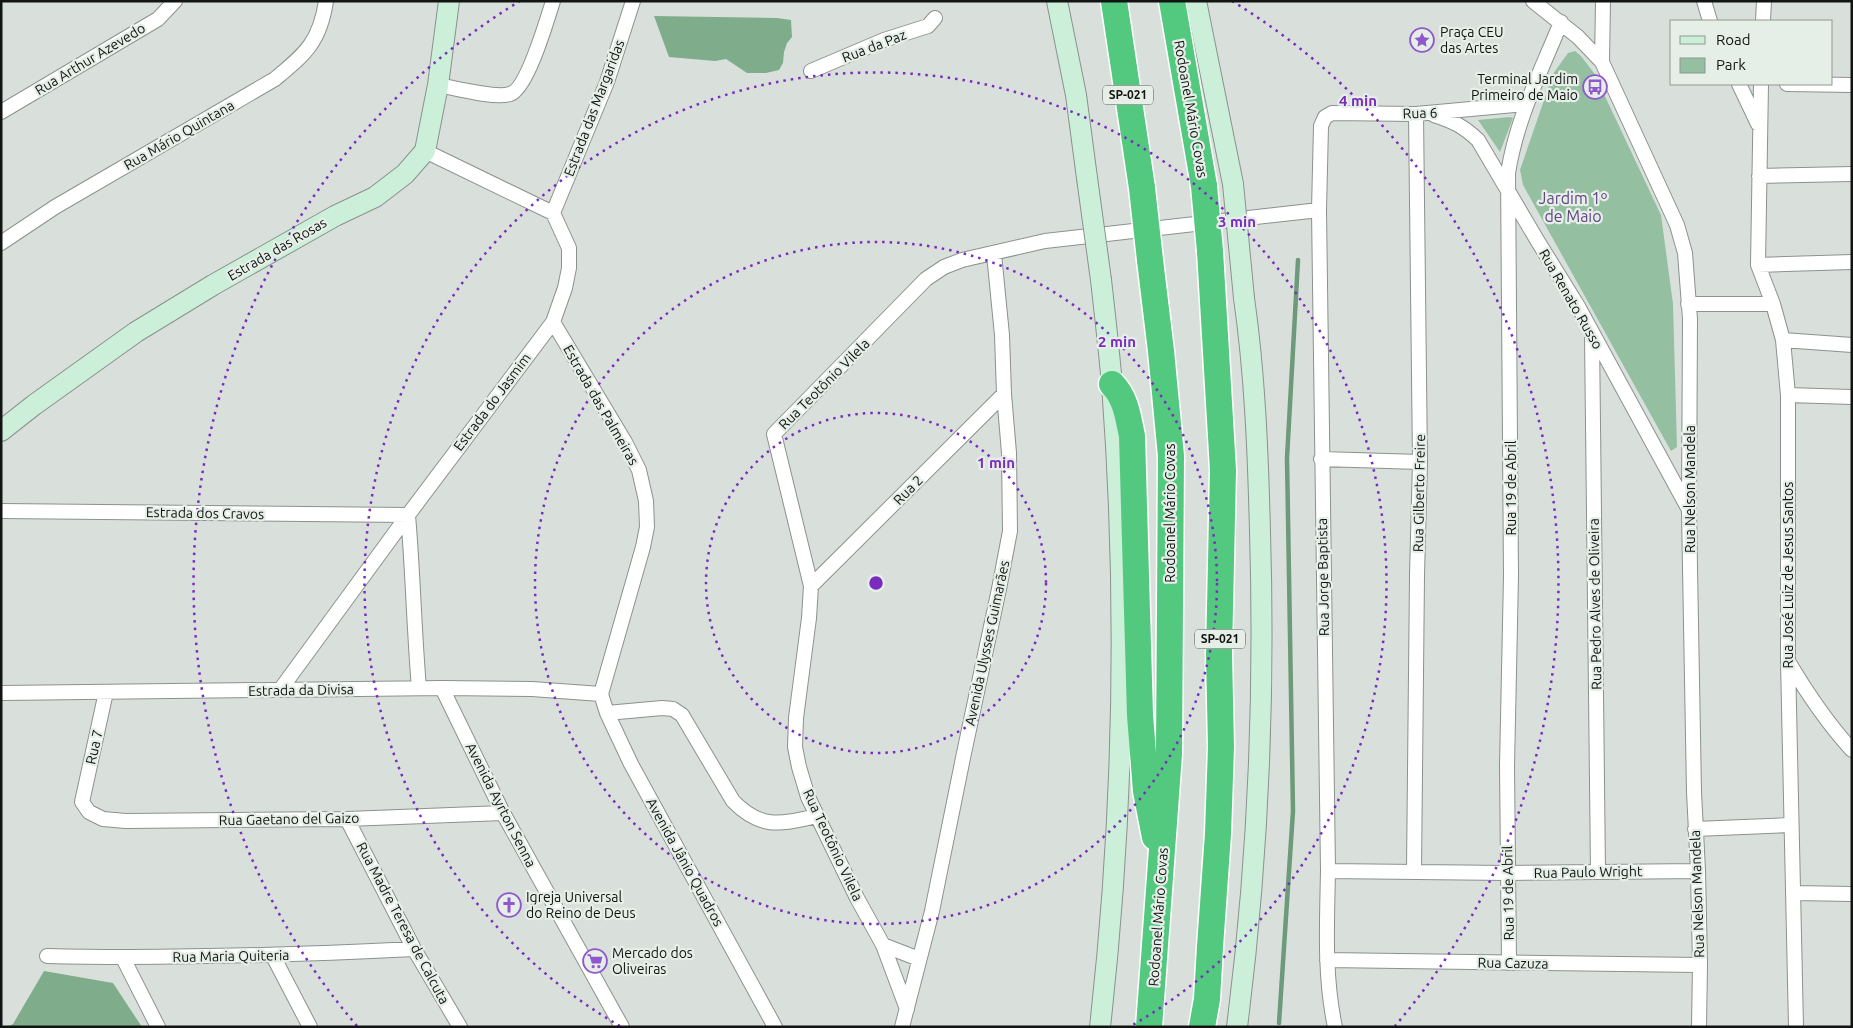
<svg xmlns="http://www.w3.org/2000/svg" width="1853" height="1028" font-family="Ubuntu,sans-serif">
  <rect width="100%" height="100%" fill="#d9e0db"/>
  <path fill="#94bfa0" d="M1575,51L1581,56L1594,73L1661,215L1673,304L1677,447L1671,451L1523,185L1520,170L1553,74L1568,53Z
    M1510,117L1513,118L1500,152L1478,120Z"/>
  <path fill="#7fad8c" d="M654,16L777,18L791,20L792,37L787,43L784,52L783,63L779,70L766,73H747L726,59L715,61L669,57Z
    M44,971L113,983L142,1027H7L13,1024Z"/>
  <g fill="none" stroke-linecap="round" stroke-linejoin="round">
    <path stroke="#6d9a7a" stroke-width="4.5" d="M1279,1023L1293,811L1287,458L1298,260"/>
    <g stroke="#8b928d" stroke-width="16">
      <path id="minor" d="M1533,1L1578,37L1602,62L1677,225L1685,253L1690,319L1689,511L1694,792L1698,871L1700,965L1699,1027
        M1704,1L1710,21
        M1763,21L1764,1
        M1602,62L1603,1
        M811,71L884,40L928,26L935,18
        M1739,84L1758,124
        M1761,84L1758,265L1773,304L1783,340L1788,395V661L1796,1027
        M1787,84L1852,85
        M438,85C455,88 495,99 510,94C527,89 547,20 553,1
        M1,112L158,19L175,1
        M1434,115C1453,121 1463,126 1478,140L1537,240L1579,308L1688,508
        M1759,176L1852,174
        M553,213L607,82L633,1
        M1,243L55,207L275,79C305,54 320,42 326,1
        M1758,265L1852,262
        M1688,304H1773
        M553,322L625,442L639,470L646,501L647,527L643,547L601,694
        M1592,335L1598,872
        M1783,340L1852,345
        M1788,395L1852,397
        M1321,459L1420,462
        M1,511L408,515C413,572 414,630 419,688
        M811,586L1004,394
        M1788,661C1807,693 1827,723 1852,750
        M442,688L503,813L622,1027
        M280,690L408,515L553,322L565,288L569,268V248L553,213L425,151
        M106,692L82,802L89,812L103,819L126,821L347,819L503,813
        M1,693L442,688L532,689L601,694
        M601,694L607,713L631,764L775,1027
        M607,713L662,708L673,709L682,715L733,801C761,830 781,824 817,816
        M347,819L414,949L460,1027
        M1695,829L1791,825
        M1328,871L1507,873L1698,871
        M1414,871L1417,575L1420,462L1416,114
        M1794,893L1852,894
        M883,945L919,959
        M47,956C170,959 292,955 414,949
        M273,956L310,1027
        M123,958L158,1027
        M1327,960L1700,965
        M1509,963L1507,766L1511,576L1508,173C1517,117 1540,74 1561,22
        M907,1009L883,945L857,898L808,797L799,767L795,747L796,718L809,618L811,586L774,434L926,279L944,267L962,260L1045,241L1319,210
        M902,1027L932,911L964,753L999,589L1010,531L1009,453L1004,394L1002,335L994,254
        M1335,1027C1324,976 1327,923 1328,871L1319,210L1321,126L1325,117L1332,113L1416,114L1526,104"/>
    </g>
    <g stroke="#8b928d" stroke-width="22">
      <path id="secondary" d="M1057,1L1076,95L1087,178
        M1196,1L1233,184
        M1,431L34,405L136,332L213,285L335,216L375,197L405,174L425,151L438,85L449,1
        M1100,1027C1124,814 1128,598 1112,385C1109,350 1105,315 1101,280
        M1237,1027C1258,863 1265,697 1260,532C1258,453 1255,375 1244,298"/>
    </g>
    <g stroke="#fff" stroke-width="29">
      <path id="motorway" d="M1114,1L1142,188
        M1172,1L1204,186
        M1112,384C1126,398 1128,417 1132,436L1140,715L1146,791L1155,837
        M1149,1027L1169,754L1171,456L1161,351L1150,260
        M1202,1027L1207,999L1210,947L1218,834L1221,747L1219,654L1223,470L1210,251"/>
    </g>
    <use href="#minor" stroke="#fff" stroke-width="14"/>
    <use href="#secondary" stroke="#cbefd9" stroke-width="20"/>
    <use href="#motorway" stroke="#52c97f" stroke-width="26"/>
    <g stroke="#8b928d" stroke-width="22" stroke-linecap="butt">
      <path id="secondary-bridge" d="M1087,178L1101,280
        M1233,184L1244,298"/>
    </g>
    <g stroke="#fff" stroke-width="29" stroke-linecap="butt">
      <path id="motorway-bridge" d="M1204,186L1210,251
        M1142,188L1150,260"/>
    </g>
    <use href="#secondary-bridge" stroke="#cbefd9" stroke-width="20"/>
    <use href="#motorway-bridge" stroke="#52c97f" stroke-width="26"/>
  </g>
  <g fill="none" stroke="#7b2cbf" stroke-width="2.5" stroke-dasharray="2.5 5">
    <circle cx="876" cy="583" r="170"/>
    <circle cx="876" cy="583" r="341"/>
    <path d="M620 1026A511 511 0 1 1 1131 1026"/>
    <path d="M357 1026A682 682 0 0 1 520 1M1232 1A682 682 0 0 1 1395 1026"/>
  </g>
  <defs>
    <g id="sight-ring" transform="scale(1.25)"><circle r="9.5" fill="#e6eee8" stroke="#9057ce" stroke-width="1.5"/><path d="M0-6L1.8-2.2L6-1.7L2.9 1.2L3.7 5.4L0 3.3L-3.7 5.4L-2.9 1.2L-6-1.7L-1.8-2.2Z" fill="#9057ce"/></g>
    <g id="bus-ring" transform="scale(1.25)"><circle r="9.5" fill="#e6eee8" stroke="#9057ce" stroke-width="1.5"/><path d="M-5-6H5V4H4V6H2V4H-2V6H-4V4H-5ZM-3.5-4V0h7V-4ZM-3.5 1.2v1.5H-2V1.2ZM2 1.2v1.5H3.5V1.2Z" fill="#9057ce"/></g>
    <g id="church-ring" transform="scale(1.25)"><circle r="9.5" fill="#e6eee8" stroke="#9057ce" stroke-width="1.5"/><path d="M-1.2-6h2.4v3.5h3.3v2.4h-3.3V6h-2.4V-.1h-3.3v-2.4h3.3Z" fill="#9057ce"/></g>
    <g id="supermarket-ring" transform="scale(1.25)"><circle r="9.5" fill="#e6eee8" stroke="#9057ce" stroke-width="1.5"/><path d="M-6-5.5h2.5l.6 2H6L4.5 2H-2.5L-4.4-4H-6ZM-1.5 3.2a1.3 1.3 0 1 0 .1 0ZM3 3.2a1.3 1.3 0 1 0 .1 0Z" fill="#9057ce"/></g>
  </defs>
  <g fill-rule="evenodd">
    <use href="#sight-ring" x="1422" y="40"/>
    <use href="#bus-ring" x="1595" y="87"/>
    <use href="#church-ring" x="509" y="905"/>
    <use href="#supermarket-ring" x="595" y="961"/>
  </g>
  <g text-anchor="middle" stroke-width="4.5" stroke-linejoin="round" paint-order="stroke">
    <g fill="#e6eee8" stroke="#515552" stroke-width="1">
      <rect x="1103" y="85.5" width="50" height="19" rx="4"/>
      <rect x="1195" y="629.5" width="50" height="19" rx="4"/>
    </g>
    <g font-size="12" font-weight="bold" fill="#111412">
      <text x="1128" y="99">SP-021</text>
      <text x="1220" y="643">SP-021</text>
    </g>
    <g font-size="14" fill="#111412" stroke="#e6eee8" text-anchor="start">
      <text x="1440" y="37">Praça CEU<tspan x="1440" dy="16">das Artes</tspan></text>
      <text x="1578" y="84" text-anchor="end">Terminal Jardim<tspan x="1578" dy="16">Primeiro de Maio</tspan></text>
      <text x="526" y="902">Igreja Universal<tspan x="526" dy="16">do Reino de Deus</tspan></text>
      <text x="612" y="958">Mercado dos<tspan x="612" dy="16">Oliveiras</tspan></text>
    </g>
    <g font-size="14" fill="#111412" stroke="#e6eee8">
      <text transform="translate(874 46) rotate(-21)" y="5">Rua da Paz</text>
      <text transform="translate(90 59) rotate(-31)" y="5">Rua Arthur Azevedo</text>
      <text transform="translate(594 108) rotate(-69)" y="5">Estrada das Margaridas</text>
      <text transform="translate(1191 109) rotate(80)" y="5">Rodoanel Mário Covas</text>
      <text transform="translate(1420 113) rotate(-2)" y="5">Rua 6</text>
      <text transform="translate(179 135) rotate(-30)" y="5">Rua Mário Quintana</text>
      <text transform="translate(277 249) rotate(-30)" y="5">Estrada das Rosas</text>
      <text transform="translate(1571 299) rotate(60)" y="5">Rua Renato Russo</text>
      <text transform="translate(824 384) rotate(-45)" y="5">Rua Teotônio Vilela</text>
      <text transform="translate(492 402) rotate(-53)" y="5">Estrada do Jasmim</text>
      <text transform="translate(601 405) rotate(60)" y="5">Estrada das Palmeiras</text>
      <text transform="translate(1511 488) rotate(-90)" y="5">Rua 19 de Abril</text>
      <text transform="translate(1690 489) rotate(-90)" y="5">Rua Nelson Mandela</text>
      <text transform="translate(908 490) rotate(-45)" y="5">Rua 2</text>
      <text transform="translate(1419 493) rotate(-89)" y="5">Rua Gilberto Freire</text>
      <text transform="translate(205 513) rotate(1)" y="5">Estrada dos Cravos</text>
      <text transform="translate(1170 513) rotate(-90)" y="5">Rodoanel Mário Covas</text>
      <text transform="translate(1788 575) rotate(-90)" y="5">Rua José Luiz de Jesus Santos</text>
      <text transform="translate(1323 577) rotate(-91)" y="5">Rua Jorge Baptista</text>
      <text transform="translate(1595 604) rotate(-91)" y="5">Rua Pedro Alves de Oliveira</text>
      <text transform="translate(987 643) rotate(-78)" y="5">Avenida Ulysses Guimarães</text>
      <text transform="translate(301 690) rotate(-1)" y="5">Estrada da Divisa</text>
      <text transform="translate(94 747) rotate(-77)" y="5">Rua 7</text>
      <text transform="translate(501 805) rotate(63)" y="5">Avenida Ayrton Senna</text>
      <text transform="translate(289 819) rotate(-1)" y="5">Rua Gaetano del Gaizo</text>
      <text transform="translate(833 845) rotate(65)" y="5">Rua Teotônio Vilela</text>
      <text transform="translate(685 862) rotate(61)" y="5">Avenida Jânio Quadros</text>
      <text transform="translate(1588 872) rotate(-1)" y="5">Rua Paulo Wright</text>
      <text transform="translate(1508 893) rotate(-91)" y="5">Rua 19 de Abril</text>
      <text transform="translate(1697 894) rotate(-92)" y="5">Rua Nelson Mandela</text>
      <text transform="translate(1158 917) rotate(-86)" y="5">Rodoanel Mário Covas</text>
      <text transform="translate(403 923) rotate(62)" y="5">Rua Madre Teresa de Calcuta</text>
      <text transform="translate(231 956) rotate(-1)" y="5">Rua Maria Quiteria</text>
      <text transform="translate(1513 963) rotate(1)" y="5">Rua Cazuza</text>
    </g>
    <g font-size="16" fill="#614682" stroke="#e6eee8">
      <text x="1573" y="204">Jardim 1º<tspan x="1573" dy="18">de Maio</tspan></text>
    </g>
  </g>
  <circle cx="876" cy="583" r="8" fill="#7b2cbf" stroke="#e6eee8" stroke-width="2.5"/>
  <g font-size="15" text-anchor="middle" font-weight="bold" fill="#7b2cbf" stroke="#e6eee8" stroke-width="4.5" stroke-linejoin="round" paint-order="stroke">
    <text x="1358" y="106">4 min</text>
    <text x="1237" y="227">3 min</text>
    <text x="1117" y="347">2 min</text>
    <text x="996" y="468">1 min</text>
  </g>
  <rect width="1853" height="1028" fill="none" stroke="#111412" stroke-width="5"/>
  <rect x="1670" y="20" width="162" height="65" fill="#e6eee8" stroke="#919792"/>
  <rect x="1680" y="36" width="25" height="8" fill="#cbefd9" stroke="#919792"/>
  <text x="1716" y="45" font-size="15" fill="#111412">Road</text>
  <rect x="1680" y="58" width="25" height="15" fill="#94bfa0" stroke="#919792"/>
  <text x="1716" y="70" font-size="15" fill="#111412">Park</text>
</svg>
